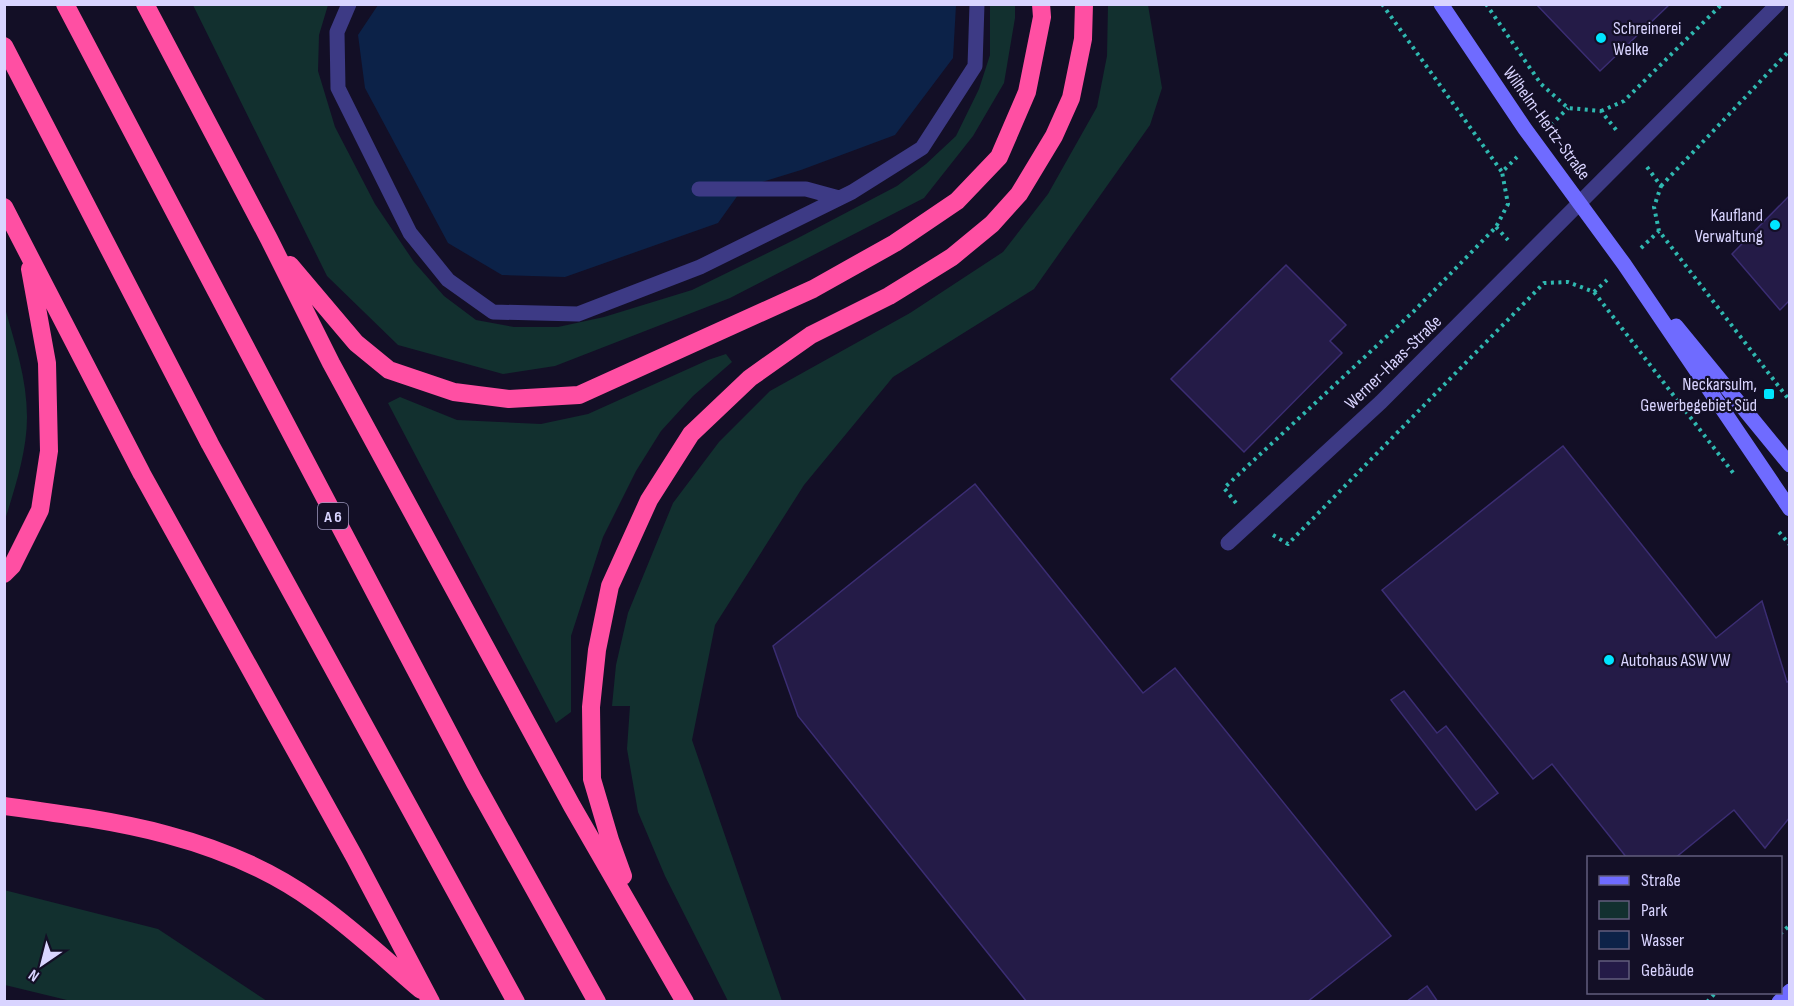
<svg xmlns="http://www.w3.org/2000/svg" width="1794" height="1006" font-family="'Sofia Sans Condensed',sans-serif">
  <rect width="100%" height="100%" fill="#130f26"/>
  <path fill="#12302f" d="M193,5H328L319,35L318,71L335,127L375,204L414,262L444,296L476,320L514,327H558L604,317L692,290L798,238L897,186L926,164L956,136L979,89L990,55V5H1015V18L1004,83L973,136L924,198L730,298L555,366L503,374L398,345L327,276Z
    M1108,5H1148L1162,88L1150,125L1034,289L893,377L804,485L715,625L692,740L782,1001H728L665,876L638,812L627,749L630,706H612L616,665L628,613L673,503L719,442L770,391L910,313L1003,252L1048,194L1097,107L1107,56Z
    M5,308C15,344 27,379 27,417C27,452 15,487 5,520Z
    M726,354L732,362L693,396L661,431L636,471L603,537L571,636V712L556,723L388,403L400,397L457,420L541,424L588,414L708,360Z
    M4,890L158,929L267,1001H71L5,985Z"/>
  <path fill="#0c2248" d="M378,5H956L953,58L895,135L801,170L743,188L718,223L565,277L502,275L448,243L365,88L358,35Z"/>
  <path fill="#241b47" stroke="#3b2d73" stroke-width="1.5" d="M1536,4H1670L1600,71Z
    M1790,195V300L1780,310L1732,254Z
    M1286,265L1346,325L1330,341L1342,353L1244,452L1171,379Z
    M1563,446L1716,638L1762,601L1787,682L1790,681V817L1765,848L1734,810L1675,858H1627L1552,764L1533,779L1382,590Z
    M975,484L1143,693L1175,668L1391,936L1307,1002H1027L798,716L773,646Z
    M1404,691L1437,733L1446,726L1498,793L1476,810L1391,700Z
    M1427,986L1438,1002H1406Z"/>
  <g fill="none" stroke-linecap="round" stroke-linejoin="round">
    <path stroke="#2fb8b0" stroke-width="4" stroke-dasharray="3 4.5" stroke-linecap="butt" d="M1382,4L1502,172L1517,157
      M1486,4L1541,84L1568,108L1601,111L1617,131
      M1601,111L1624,101L1722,4
      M1551,125L1568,108
      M1647,167L1661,186L1654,207L1659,231L1790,401
      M1661,186L1790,50
      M1496,227L1508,240
      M1641,248L1659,231
      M1594,292L1607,280
      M1236,503L1224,488L1414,311L1496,227L1508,204L1502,172
      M1779,532L1790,545
      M1273,535L1288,544L1544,283L1568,282L1594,292L1734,474
      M1780,934L1790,925
      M1707,1002L1716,992"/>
    <path stroke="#3d3a85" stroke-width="15" d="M349,4L337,32L338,88L410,233L448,280L493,312L578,314L700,267L852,192L922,148L975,66L977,4
      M699,189H806L839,198"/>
    <path stroke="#3d3a85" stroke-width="15" d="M1228,543L1381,402L1778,4"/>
    <path stroke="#6f6bff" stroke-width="15" d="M1441,4L1525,129L1624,264L1790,509
      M1676,326L1790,465
      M1779,1002L1790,991"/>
    <path stroke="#ff4fa3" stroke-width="18" d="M65,4L474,781L597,1002
      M145,4L269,239L331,363L572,806L685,1002
      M4,46L210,444L516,1002
      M4,207L142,474L355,858L431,1002
      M290,265L356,343L389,370L454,392L509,399L579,395L813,289L895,243L957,201L999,157L1027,92L1042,17L1041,4
      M4,574L12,566L40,510L49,451L47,363L30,269
      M4,806C115,821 222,835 315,902C351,927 387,961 421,990
      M623,876L610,840L592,779L591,707L597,650L610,586L649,500L691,434L750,378L811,335L889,296L952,257L992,224L1019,194L1054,136L1071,98L1083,39L1084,4"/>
  </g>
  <g fill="#00e5ff" stroke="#130f26" stroke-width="2">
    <circle cx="1601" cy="38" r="6"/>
    <circle cx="1775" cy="225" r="6"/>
    <rect x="1763" y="388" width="12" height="12" rx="3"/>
    <circle cx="1609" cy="660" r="6"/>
  </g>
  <g text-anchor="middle" stroke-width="4.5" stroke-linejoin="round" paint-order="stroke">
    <rect fill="#130f26" stroke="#9e99be" stroke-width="1.5" x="318" y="503" width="30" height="26" rx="4.5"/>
    <g font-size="16" font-weight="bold" fill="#d9d4ff">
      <text x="333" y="522">A 6</text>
    </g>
    <g font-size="18" fill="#d9d4ff" stroke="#130f26" text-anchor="start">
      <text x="1613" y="34">Schreinerei<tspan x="1613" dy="21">Welke</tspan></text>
      <text x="1763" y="221" text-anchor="end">Kaufland<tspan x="1763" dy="21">Verwaltung</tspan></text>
      <text x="1757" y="390" text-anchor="end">Neckarsulm,<tspan x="1757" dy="21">Gewerbegebiet Süd</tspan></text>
      <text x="1621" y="666">Autohaus ASW VW</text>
    </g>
    <g font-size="18" fill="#d9d4ff" stroke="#130f26">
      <text transform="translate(1547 123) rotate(54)" y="6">Wilhelm-Hertz-Straße</text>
      <text transform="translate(1393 362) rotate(-44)" y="6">Werner-Haas-Straße</text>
    </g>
  </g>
  <rect width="1794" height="1006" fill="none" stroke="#d9d4ff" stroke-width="12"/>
  <rect x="1587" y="856" width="195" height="138" fill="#130f26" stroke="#625e7d" stroke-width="1.5"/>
  <rect x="1599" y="876" width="30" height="9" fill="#6f6bff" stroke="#625e7d" stroke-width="1.5"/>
  <text x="1641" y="886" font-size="18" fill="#d9d4ff">Straße</text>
  <rect x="1599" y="901" width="30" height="18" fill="#12302f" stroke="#625e7d" stroke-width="1.5"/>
  <text x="1641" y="916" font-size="18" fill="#d9d4ff">Park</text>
  <rect x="1599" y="931" width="30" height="18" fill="#0c2248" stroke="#625e7d" stroke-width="1.5"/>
  <text x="1641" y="946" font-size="18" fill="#d9d4ff">Wasser</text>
  <rect x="1599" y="961" width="30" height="18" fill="#241b47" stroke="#625e7d" stroke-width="1.5"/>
  <text x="1641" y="976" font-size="18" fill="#d9d4ff">Gebäude</text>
  <g transform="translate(42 964) rotate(215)" stroke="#130f26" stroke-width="4.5" paint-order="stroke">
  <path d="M0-4.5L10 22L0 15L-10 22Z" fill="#d9d4ff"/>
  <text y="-9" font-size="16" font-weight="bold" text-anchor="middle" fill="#d9d4ff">N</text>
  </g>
</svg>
